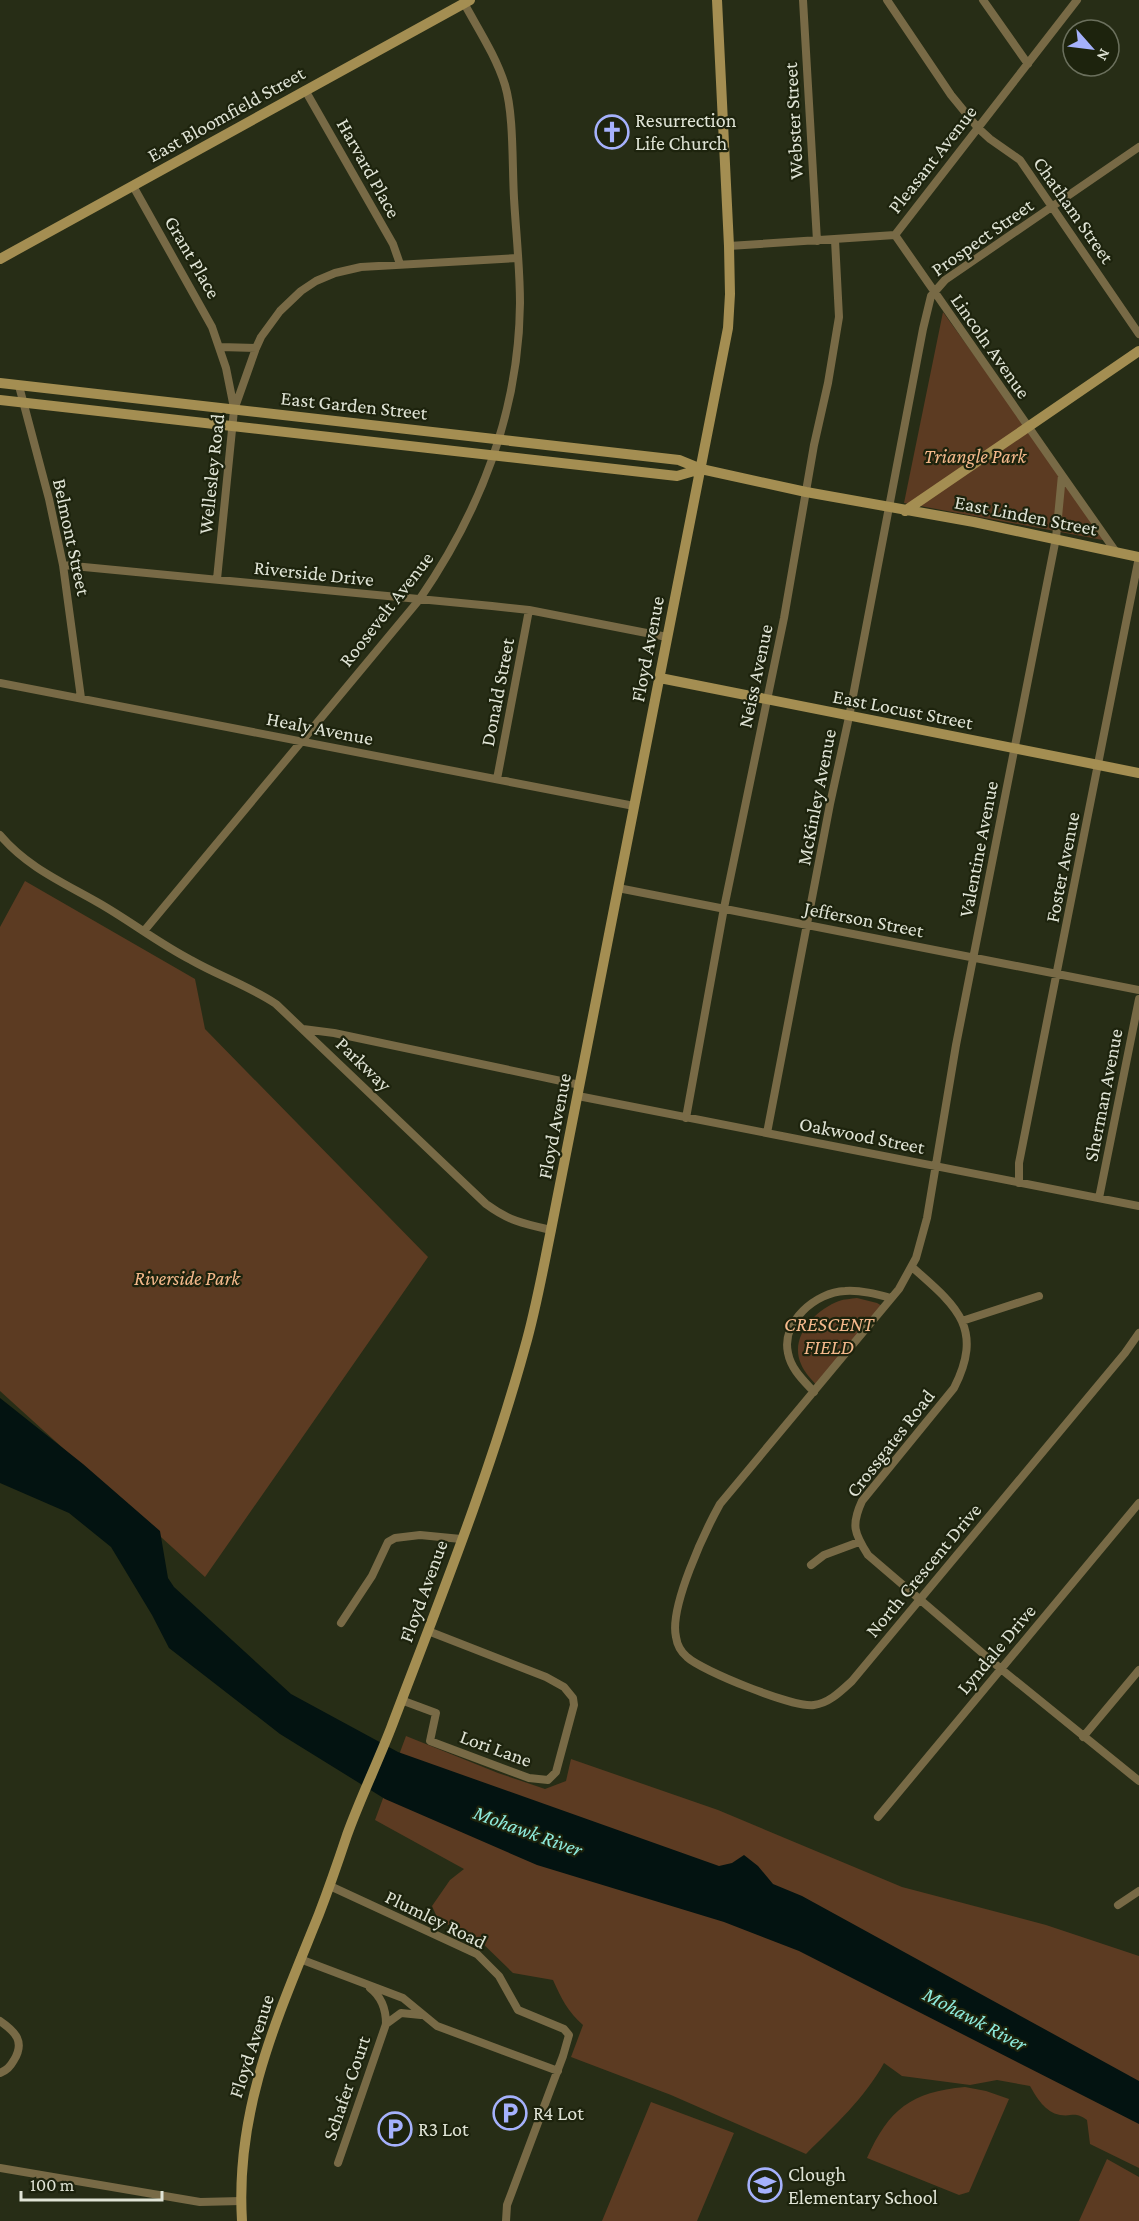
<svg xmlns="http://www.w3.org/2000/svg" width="1139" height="2221" font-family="'Crimson Pro',serif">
  <rect width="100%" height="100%" fill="#272d16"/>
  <path fill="#5c3b22" d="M943,312L1108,541L904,503Z
    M25,881L195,979L205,1029L428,1257L205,1577L0,1391V927Z
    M857,1298L877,1303L884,1307L818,1387C812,1380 804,1372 801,1364C789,1337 815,1310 839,1301C844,1299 851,1299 857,1298Z
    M406,1736L498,1773L545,1789L566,1781L571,1759L718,1810L902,1887L1046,1925L1139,1956V2168L1090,2144L1087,2120C1074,2111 1073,2117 1060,2115C1045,2112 1037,2098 1030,2086L997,2080L970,2085L902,2076L884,2063C864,2099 835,2125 806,2154L671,2095L571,2057L583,2025C568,2012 561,1998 553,1980L513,1973L476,1937L463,1929L439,1922L432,1906L450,1880L464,1869L375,1820Z
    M965,2087L986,2091L1009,2099L969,2192L959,2195L867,2158C889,2109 911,2092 965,2087Z
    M651,2102L734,2133L697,2221H602Z
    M1107,2159L1139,2177V2221H1079Z"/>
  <path fill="#031311" d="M0,1398L83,1464L160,1531L168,1578L174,1587L291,1694L398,1752L719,1866L732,1863L744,1855L758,1866L773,1884L802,1896L1139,2081V2124L799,1951L724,1922L537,1865L385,1799L280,1734L169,1648L152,1615L111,1547L69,1513L0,1483Z"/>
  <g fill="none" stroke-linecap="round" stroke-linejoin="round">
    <path stroke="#786a46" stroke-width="8" d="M803,0L817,241
      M887,0L951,95L978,128L990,139L1020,160L1139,334
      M983,0L1028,64
      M305,90L393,244L400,264
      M133,186L212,327L226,368L234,408
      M895,235L1062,475L1056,538L956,1045L927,1218L916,1258L899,1289L720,1504C705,1531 669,1607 676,1637C677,1644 681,1652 687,1657C702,1671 794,1708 814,1705C829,1703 840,1692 852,1681L1125,1353L1139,1333
      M895,235L1077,0
      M729,246L895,235
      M220,347L256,348
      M19,386L49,499L63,565L81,698
      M1062,475L1116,552
      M63,565L492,606L529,610L667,637
      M217,579L234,410L256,348L261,337L280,311L301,291L316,281L335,273L361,267L518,258
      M0,683L634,806
      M497,779L529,610
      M0,835C27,867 62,882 97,902C129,920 158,943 191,960C219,976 249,986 276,1004L486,1204C509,1221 524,1224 551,1230
      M618,888L1139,990
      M144,931L419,600C481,510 519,413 520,303C520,268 516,233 514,198C512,165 514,115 505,85C496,56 478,29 464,3
      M303,1029L334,1033L580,1085
      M578,1096L1139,1206
      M686,1118L724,908L784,618L814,445L828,383L839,317L835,240
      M767,1133L830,804L849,717L923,329L931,296L945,280L1139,147
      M1019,1183V1163L1139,557
      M1099,1198L1139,999
      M912,1267C955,1305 985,1327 954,1388L862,1501C851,1525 854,1533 868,1555L1001,1669L1139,1781
      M962,1321L1039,1296
      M814,1392C803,1380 791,1369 788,1353C781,1322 816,1292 845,1291C861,1290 876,1294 891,1298
      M811,1565L824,1555L859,1542
      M341,1623L372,1576L388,1542L395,1538L420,1535L461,1539
      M401,1700L436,1713L430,1741L529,1778L548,1780L556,1772L574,1705L573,1698L564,1687L546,1677L428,1631
      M1083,1737L1139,1670
      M878,1817L1139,1503
      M330,1886L477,1954L499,1976L518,2010L564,2029L569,2035L563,2056L507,2205L506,2221
      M1118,1905L1139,1891
      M300,1959L403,1998L437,2026L558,2071
      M0,2021C16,2032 25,2042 14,2060C10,2067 7,2070 0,2073
      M386,2024L401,2013L421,2015
      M338,2163L386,2024C386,2009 382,1997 370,1988
      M0,2168L200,2202L241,2201"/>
    <path stroke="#a48e52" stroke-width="10" d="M0,259L470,0
      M0,383L679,460L701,469L806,492L974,522L1139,557
      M0,400L677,476L701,469
      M905,511L1139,351
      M660,678L1139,773
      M242,2221C235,2108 278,2016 319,1914C329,1888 338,1862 347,1835C360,1799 377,1764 391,1728C438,1604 490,1475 525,1347C536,1309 543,1269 551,1230L728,328L730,294L729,246L717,0"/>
  </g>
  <defs>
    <g id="church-ring" transform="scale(1.725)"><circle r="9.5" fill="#1d230d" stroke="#a5b1fc" stroke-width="1.5"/><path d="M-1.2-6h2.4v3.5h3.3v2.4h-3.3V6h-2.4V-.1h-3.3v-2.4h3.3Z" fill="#a5b1fc"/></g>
    <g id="parking-ring" transform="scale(1.725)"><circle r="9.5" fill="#1d230d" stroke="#a5b1fc" stroke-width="1.5"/><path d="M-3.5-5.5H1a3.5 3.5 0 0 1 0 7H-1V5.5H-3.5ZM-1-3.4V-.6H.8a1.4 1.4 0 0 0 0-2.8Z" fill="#a5b1fc"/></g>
    <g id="school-ring" transform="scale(1.725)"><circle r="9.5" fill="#1d230d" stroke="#a5b1fc" stroke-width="1.5"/><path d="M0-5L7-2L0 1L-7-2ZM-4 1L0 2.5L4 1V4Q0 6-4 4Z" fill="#a5b1fc"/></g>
  </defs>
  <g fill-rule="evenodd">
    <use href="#church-ring" x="612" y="132"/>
    <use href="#parking-ring" x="510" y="2113"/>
    <use href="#parking-ring" x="395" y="2129"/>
    <use href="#school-ring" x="765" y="2185"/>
  </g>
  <g text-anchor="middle" stroke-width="4.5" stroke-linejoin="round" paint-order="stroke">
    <g font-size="20" fill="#e0e4d6" stroke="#1d230d">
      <text transform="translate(226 114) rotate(-29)" y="7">East Bloomfield Street</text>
      <text transform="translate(793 121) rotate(-93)" y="7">Webster Street</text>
      <text transform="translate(932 159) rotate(-52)" y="7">Pleasant Avenue</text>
      <text transform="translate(369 168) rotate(61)" y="7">Harvard Place</text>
      <text transform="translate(1074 210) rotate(55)" y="7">Chatham Street</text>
      <text transform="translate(982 237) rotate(-35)" y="7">Prospect Street</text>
      <text transform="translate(193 257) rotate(60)" y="7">Grant Place</text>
      <text transform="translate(991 346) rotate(55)" y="7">Lincoln Avenue</text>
      <text transform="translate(354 405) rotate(6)" y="7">East Garden Street</text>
      <text transform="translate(211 474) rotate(-84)" y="7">Wellesley Road</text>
      <text transform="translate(1026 515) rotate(11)" y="7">East Linden Street</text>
      <text transform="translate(72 537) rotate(78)" y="7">Belmont Street</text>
      <text transform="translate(314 573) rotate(6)" y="7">Riverside Drive</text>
      <text transform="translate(386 609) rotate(-52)" y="7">Roosevelt Avenue</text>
      <text transform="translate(647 649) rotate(-79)" y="7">Floyd Avenue</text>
      <text transform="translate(755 676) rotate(-78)" y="7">Neiss Avenue</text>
      <text transform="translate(497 692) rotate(-79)" y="7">Donald Street</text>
      <text transform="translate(903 709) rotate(11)" y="7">East Locust Street</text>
      <text transform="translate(320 728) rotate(11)" y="7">Healy Avenue</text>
      <text transform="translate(816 797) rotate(-79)" y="7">McKinley Avenue</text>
      <text transform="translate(978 849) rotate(-79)" y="7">Valentine Avenue</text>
      <text transform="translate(1062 867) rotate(-79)" y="7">Foster Avenue</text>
      <text transform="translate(864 919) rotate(11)" y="7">Jefferson Street</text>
      <text transform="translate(364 1064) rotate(44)" y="7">Parkway</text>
      <text transform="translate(1103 1095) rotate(-79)" y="7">Sherman Avenue</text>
      <text transform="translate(554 1126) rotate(-79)" y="7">Floyd Avenue</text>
      <text transform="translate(862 1135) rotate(11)" y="7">Oakwood Street</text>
      <text transform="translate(890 1443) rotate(-52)" y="7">Crossgates Road</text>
      <text transform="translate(923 1570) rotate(-50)" y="7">North Crescent Drive</text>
      <text transform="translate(423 1591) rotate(-70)" y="7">Floyd Avenue</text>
      <text transform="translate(996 1649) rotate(-50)" y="7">Lyndale Drive</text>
      <text transform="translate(496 1748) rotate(20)" y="7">Lori Lane</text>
      <text transform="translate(436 1919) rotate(26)" y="7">Plumley Road</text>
      <text transform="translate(251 2046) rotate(-72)" y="7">Floyd Avenue</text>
      <text transform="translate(346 2088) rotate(-71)" y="7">Schafer Court</text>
    </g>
    <g font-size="20" fill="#e0e4d6" stroke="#1d230d" text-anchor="start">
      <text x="635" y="127">Resurrection<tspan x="635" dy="23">Life Church</tspan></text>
      <text x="533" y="2120">R4 Lot</text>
      <text x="418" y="2136">R3 Lot</text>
      <text x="788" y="2181">Clough<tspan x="788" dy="23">Elementary School</tspan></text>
    </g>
    <g font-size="20" font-style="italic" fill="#f5b98c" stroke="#1d230d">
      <text x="975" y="463">Triangle Park</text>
      <text x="187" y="1285">Riverside Park</text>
      <text x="829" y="1331">CRESCENT<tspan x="829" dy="23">FIELD</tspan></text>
    </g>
    <g font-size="21" font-style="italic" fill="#8eebdd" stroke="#1d230d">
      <text transform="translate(528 1831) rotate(20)" y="7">Mohawk River</text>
      <text transform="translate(975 2019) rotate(28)" y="7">Mohawk River</text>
    </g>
  </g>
  <g transform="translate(1091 48) rotate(118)"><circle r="28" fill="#1d230d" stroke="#6b705d" stroke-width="1.5"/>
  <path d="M0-4.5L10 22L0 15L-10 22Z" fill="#a5b1fc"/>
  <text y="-9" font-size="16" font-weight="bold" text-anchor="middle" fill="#e0e4d6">N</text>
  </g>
  <path d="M21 2191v9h141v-9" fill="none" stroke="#e0e4d6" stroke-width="3"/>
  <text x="30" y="2191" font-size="18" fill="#e0e4d6" stroke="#1d230d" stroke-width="4.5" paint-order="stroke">100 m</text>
</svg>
